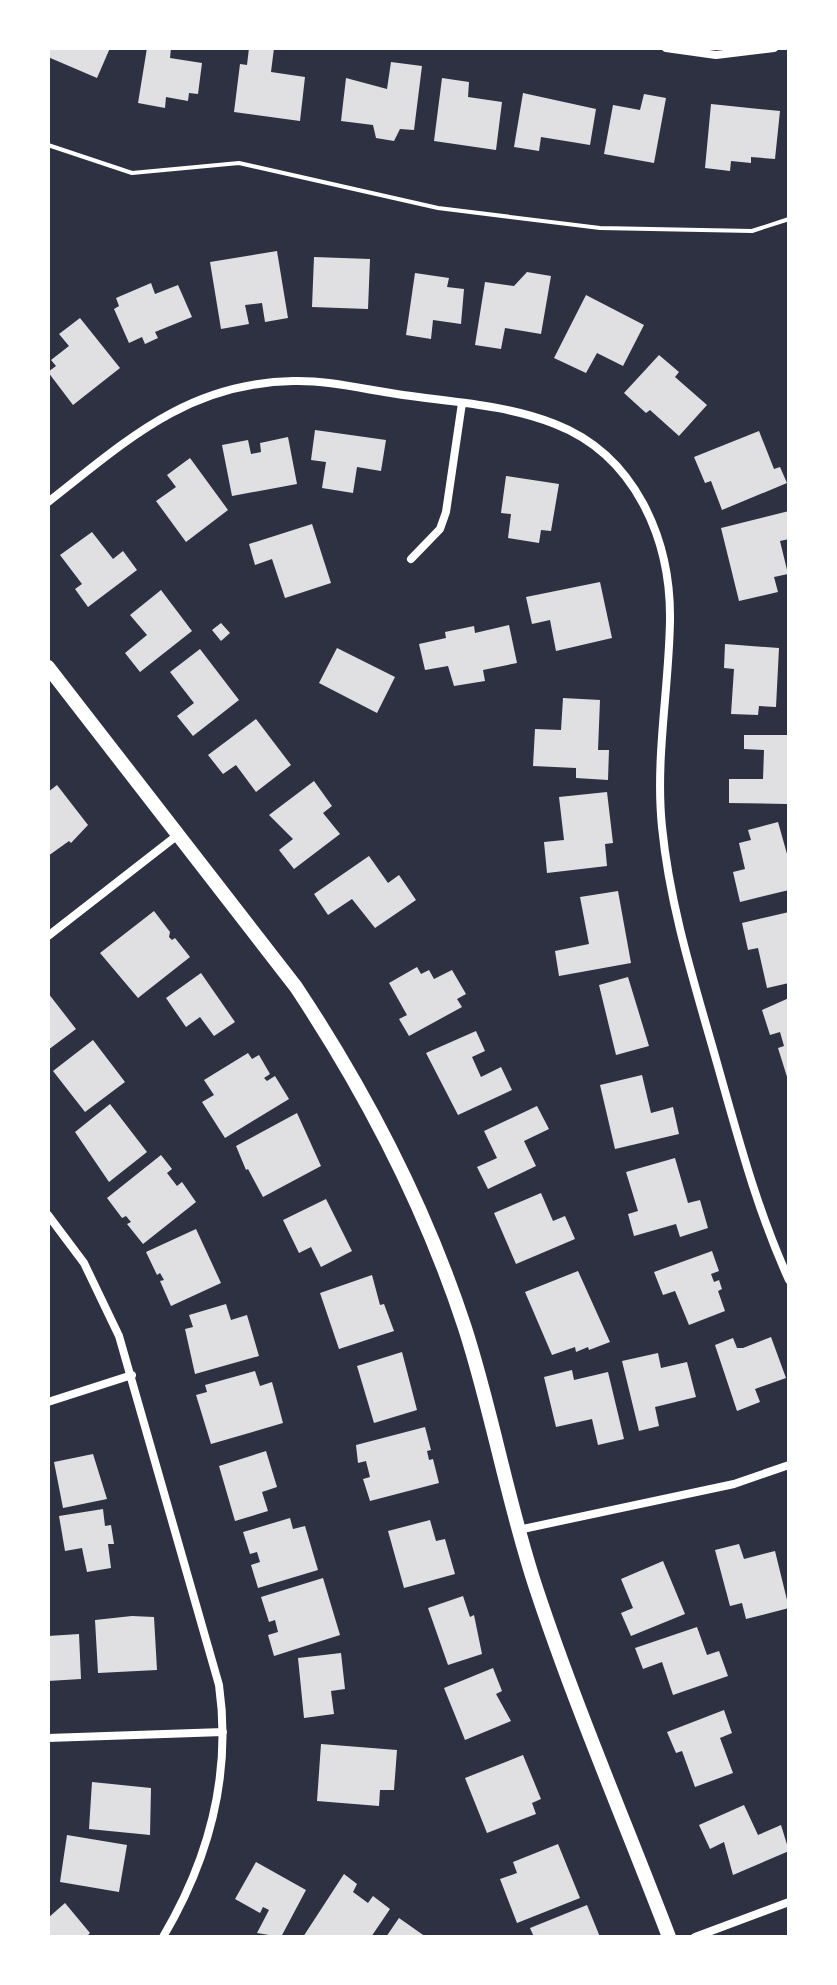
<svg xmlns="http://www.w3.org/2000/svg" width="837" height="1985" font-family="'Archivo Narrow',sans-serif">
  <rect width="100%" height="100%" fill="#2d3142"/>
  <path fill="#e0e0e3" d="M48,48H110L97,78L48,57Z
    M147,48H171L170,58L202,63L198,94L189,93L188,101L166,97L165,108L138,103Z
    M249,48H274L271,72L305,77L300,121L234,112L240,64L247,65Z
    M391,62L422,66L414,130L400,129L394,141L376,138L373,125L341,121L346,78L387,89Z
    M442,78L469,82L468,97L502,102L496,150L434,141Z
    M523,93L596,109L590,145L541,137L539,151L514,147Z
    M644,94L666,98L654,163L604,154L613,105L640,110Z
    M711,104L780,111L775,159L751,157V163L731,161L730,171L705,168Z
    M277,251L288,318L265,322L262,303L245,305L249,324L221,329L210,262Z
    M314,257L370,259L368,309L312,307Z
    M527,272L551,276L541,334L505,328L501,349L475,345L485,282L514,286Z
    M415,273L449,278L447,287L464,289L461,324L433,320L431,339L406,335Z
    M151,283L155,294L178,285L192,317L155,332L158,338L145,344L142,337L129,343L114,309L119,306L116,298Z
    M586,295L644,325L623,366L597,353L586,373L554,358Z
    M80,318L120,368L73,405L48,372L56,366L51,360L69,346L59,334Z
    M659,355L679,372L675,377L707,405L679,436L650,410L646,413L624,393Z
    M315,430L386,440L381,471L357,467L353,493L322,488L326,462L311,460Z
    M759,431L774,469L780,467L787,483L722,510L711,481L705,483L694,457Z
    M288,437L297,484L232,496L222,445L248,440L251,454L261,452L260,443Z
    M190,458L228,510L186,542L156,501L176,487L167,475Z
    M506,476L559,484L551,531L541,530L539,543L508,538L511,514L501,513Z
    M789,511V539L780,541L788,574L774,577L778,592L739,601L721,528Z
    M312,524L331,583L285,598L272,559L255,565L249,544Z
    M92,532L113,559L123,551L137,570L88,607L75,589L82,584L60,555Z
    M600,582L612,638L556,651L550,620L532,624L526,597Z
    M161,590L192,631L140,672L125,653L147,635L130,615Z
    M221,623L230,633L221,641L212,630Z
    M509,625L517,663L483,670L485,681L454,686L448,666L425,670L419,644L446,638L445,632L474,626L475,633Z
    M725,644L779,648L776,707L759,706L758,715L731,714L734,669L724,668Z
    M337,648L395,677L377,713L319,683Z
    M200,649L239,700L193,736L177,716L194,703L170,672Z
    M563,698L600,700L598,750H609L608,780L576,778V768L533,766L535,729L561,730Z
    M256,719L291,765L256,792L236,765L223,774L208,755Z
    M744,735H788L787,804L729,803V779H763L764,750L744,749Z
    M314,781L332,806L323,813L340,834L294,869L279,850L293,839L269,815Z
    M57,785L88,825L71,843L69,841L48,856V792Z
    M607,792L613,843L605,844L607,866L547,873L544,842L564,840L559,797Z
    M778,822L789,861V890L740,902L733,872L745,869L739,843L751,840L748,830Z
    M369,856L388,883L399,875L416,900L375,928L352,899L328,915L314,894Z
    M618,891L631,963L559,976L555,951L589,944L580,897Z
    M154,911L170,932L169,937L172,940L175,938L190,957L138,998L100,953Z
    M789,912V983L767,988L758,948L748,950L742,923Z
    M417,967L421,974L429,970L434,979L452,970L466,994L457,999L462,1007L409,1036L399,1019L407,1015L389,983Z
    M201,973L235,1022L214,1036L200,1017L186,1027L166,998Z
    M628,977L649,1046L616,1055L599,985Z
    M48,993L76,1029L48,1050Z
    M789,998V1080H788L778,1048L784,1046L780,1032L770,1035L762,1010Z
    M476,1031L485,1051L472,1057L481,1077L501,1067L512,1090L458,1115L426,1053Z
    M93,1040L125,1082L85,1112L53,1071Z
    M248,1053L252,1059L259,1055L270,1074L264,1078L267,1081L275,1076L289,1099L225,1138L202,1102L214,1095L204,1080Z
    M642,1075L651,1113L673,1107L679,1134L615,1149L600,1085Z
    M110,1104L147,1152L109,1182L75,1132Z
    M537,1106L549,1129L524,1141L536,1166L488,1189L477,1167L497,1158L484,1131Z
    M297,1113L321,1166L263,1197L248,1169L246,1170L236,1146Z
    M161,1155L172,1169L167,1173L177,1186L182,1182L196,1202L143,1244L127,1224L131,1222L126,1216L122,1218L107,1198Z
    M675,1158L688,1203L700,1200L708,1228L680,1237L676,1224L634,1236L628,1214L638,1211L626,1172Z
    M541,1193L553,1221L565,1216L575,1239L516,1264L494,1213Z
    M326,1199L352,1251L321,1267L311,1247L299,1253L283,1220Z
    M196,1229L221,1283L171,1306L160,1281L164,1280L160,1273L157,1275L146,1252Z
    M712,1251L719,1271L711,1274L714,1282L719,1280L722,1289L718,1291L725,1311L689,1325L675,1291L663,1295L654,1272Z
    M578,1271L610,1342L589,1350L588,1347L576,1352L575,1347L552,1355L525,1292Z
    M372,1275L380,1305L384,1304L394,1331L339,1349L320,1293Z
    M226,1304L231,1320L247,1315L259,1356L195,1374L185,1329L193,1327L189,1315Z
    M771,1337L786,1378L755,1389L760,1402L737,1411L715,1345L733,1338L737,1348H743Z
    M402,1352L417,1410L374,1423L357,1366Z
    M658,1353L661,1368L687,1362L696,1397L655,1407L659,1426L639,1431L622,1361Z
    M572,1370L574,1380L608,1372L624,1439L598,1445L592,1419L556,1427L544,1377Z
    M255,1371L260,1386L272,1382L283,1423L211,1444L196,1395L207,1392L205,1385Z
    M425,1427L431,1450L427,1451L429,1460L433,1459L439,1483L370,1501L363,1479L370,1477L366,1461L358,1463L356,1445Z
    M266,1451L277,1487L262,1492L268,1511L235,1521L219,1466Z
    M93,1454L107,1499L63,1508L54,1462Z
    M103,1509L105,1526L111,1525L114,1544H108L111,1568L87,1572L82,1548L65,1551L59,1516Z
    M290,1518L293,1529L305,1526L318,1570L258,1588L251,1565L260,1562L257,1552L250,1554L243,1532Z
    M430,1520L436,1541L445,1539L455,1574L404,1588L388,1531Z
    M739,1544L744,1559L775,1551L789,1608L746,1619L742,1603L730,1606L715,1550Z
    M663,1561L685,1614L631,1636L621,1613L633,1608L621,1579Z
    M323,1578L340,1635L274,1656L268,1635L278,1632L275,1620L269,1622L261,1597Z
    M463,1596L470,1617L474,1615L482,1654L448,1665L428,1608Z
    M132,1616L154,1617L157,1670L98,1673L95,1620Z
    M697,1627L707,1655L719,1651L728,1676L673,1695L662,1662L643,1669L635,1648Z
    M79,1634L81,1679L48,1681V1636Z
    M341,1653L345,1689L331,1691L334,1714L304,1718L298,1658Z
    M493,1668L502,1691L496,1694L511,1721L465,1740L444,1688Z
    M724,1710L732,1733L720,1738L733,1773L695,1787L682,1751L676,1753L667,1732Z
    M321,1744L397,1750L394,1790H380L379,1806L317,1801Z
    M523,1755L541,1799L532,1803L536,1814L487,1833L465,1778Z
    M92,1782L151,1788L150,1835L89,1829Z
    M744,1805L758,1835L781,1825L789,1851L733,1875L724,1842L710,1849L699,1825Z
    M67,1835L127,1845L119,1892L60,1882Z
    M558,1844L580,1898L517,1923L500,1879L517,1873L513,1862Z
    M256,1862L306,1890L281,1937L257,1933L269,1910L263,1907L260,1913L235,1899Z
    M344,1874L357,1884L353,1892L368,1903L373,1896L390,1909L371,1937H303Z
    M65,1903L90,1933L86,1937H48V1918Z
    M587,1905L600,1937H534L530,1928Z
    M399,1918L426,1937H386Z"/>
  <g fill="none" stroke-linecap="round" stroke-linejoin="round">
    <path stroke="#fff" stroke-width="4" d="M48,145L132,173L239,163L438,208L600,228L752,231L789,219"/>
    <path stroke="#fff" stroke-width="8" d="M666,48L716,55L774,48
      M48,502C126,441 187,383 293,381C329,380 367,390 403,395C452,402 508,405 555,424C635,455 671,539 670,620C669,689 655,758 662,827C670,908 695,985 717,1063C738,1137 757,1210 789,1280
      M411,559L440,529L446,512L462,403
      M48,936L179,834
      M48,1215L84,1263L119,1336L219,1685C232,1776 209,1859 163,1937
      M48,1402L132,1375
      M518,1530L734,1484L789,1465
      M48,1738L223,1732
      M695,1937L789,1902"/>
    <path stroke="#fff" stroke-width="14" d="M48,667L296,987C367,1094 425,1206 465,1328C493,1415 508,1505 537,1591C576,1708 625,1822 669,1937"/>
  </g>
  <rect width="837" height="1985" fill="none" stroke="#ffffff" stroke-width="100"/>
</svg>
